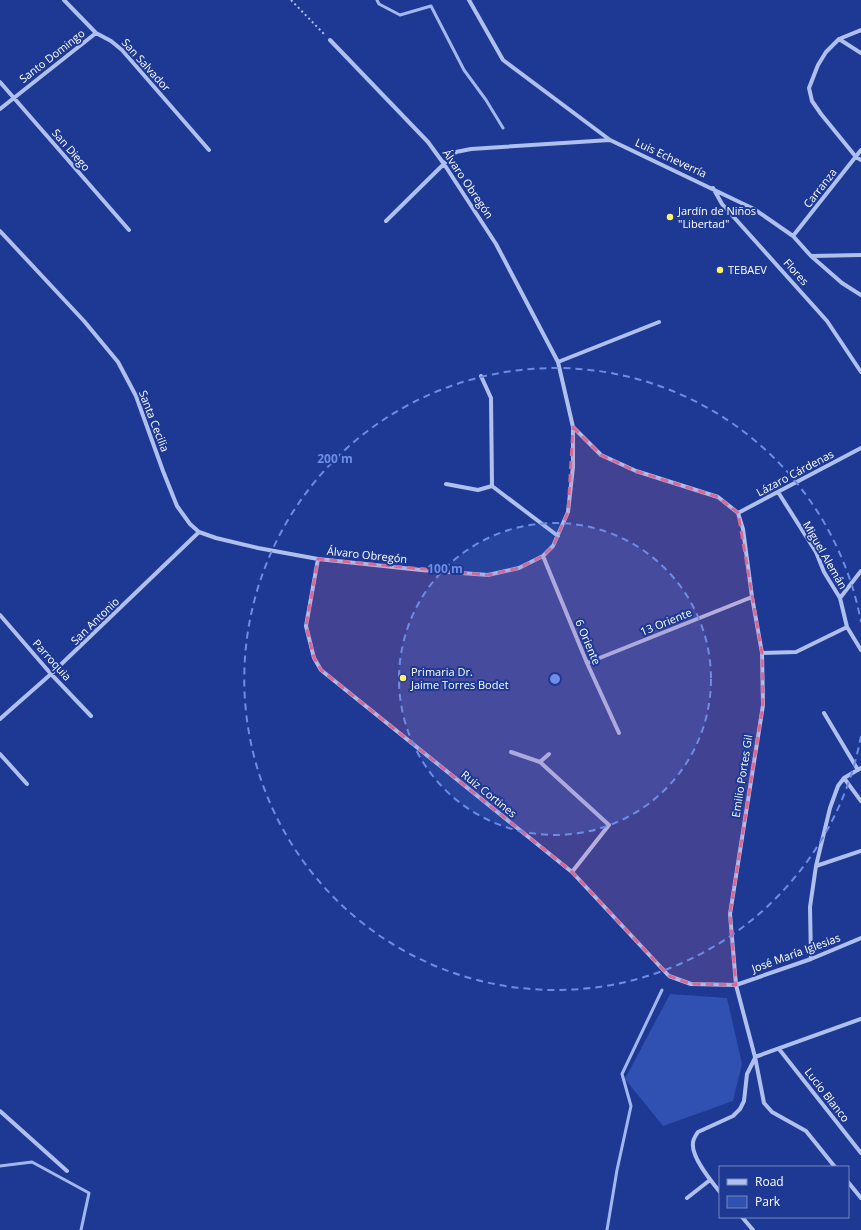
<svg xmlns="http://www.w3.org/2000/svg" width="861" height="1230" font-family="'Open Sans',sans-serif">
  <rect width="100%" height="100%" fill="#1d3993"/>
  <path fill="#3051b1" d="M670,994L727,998L742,1064L733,1101L663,1126L625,1079Z"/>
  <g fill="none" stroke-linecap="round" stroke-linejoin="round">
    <path stroke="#a2b7f0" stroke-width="3" d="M377,0L379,4L400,15L431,6L464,70L486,100L503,128
      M0,1166L32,1162L89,1193L81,1230
      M607,1230L617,1170L631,1106L622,1074L662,990"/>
    <path stroke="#afbfee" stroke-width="2" stroke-dasharray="2 3" stroke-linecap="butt" d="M291,0L325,35"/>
    <path stroke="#afbfee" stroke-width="4" d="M64,0L96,33L111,41L122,50L209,150
      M469,0L503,60L610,140
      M861,30L839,39L826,52L818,65L809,88L812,101L821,114L856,157L861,160
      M839,39L861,53
      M0,82L129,230
      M0,109L96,33
      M713,188L722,204L827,321L861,372
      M386,221L456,152L471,149L610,140L754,209L793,236L811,256L842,283L861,295
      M0,231L84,321L118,362L136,396L163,471L177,506L190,524L199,532L216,538L258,548L318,559L421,570L488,575L519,568L543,556L553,546L568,512L573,467V427L558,362L496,244L444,164L428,142L330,40
      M793,236L861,150
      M811,256L861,255
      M558,362L659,322
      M481,376L491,398L492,486
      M573,427L601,455L636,471L718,497L738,513L743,529L752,597L762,653L763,705L730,914L736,985L755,1057L764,1103L772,1112L806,1131L835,1167
      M446,484L478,490L492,486
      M492,486L558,536
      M778,492L816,552L824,572L840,598L847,627L861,650
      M738,513L861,448
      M543,556L587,663L619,733
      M318,559L306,626L314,658L321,670L572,872L669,976L691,984L736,985L811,959L861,938
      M840,598L861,571
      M0,615L51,674L91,716
      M762,653L796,652L847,627
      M587,663L752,597
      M824,713L858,770
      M0,719L51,674L199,532
      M511,752L540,762L609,825L572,872
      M0,754L27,784
      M540,762L549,754
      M844,778L861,801
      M816,866L861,851
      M811,959L810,907L816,866L830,808L838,786L844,778L861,768
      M779,1049L861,1153
      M755,1057L861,1019
      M0,1111L67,1171
      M848,1182L861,1198
      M720,1192C711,1181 691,1157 693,1143C693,1139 696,1135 698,1132L733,1116L740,1109L744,1101L747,1074L755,1058
      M687,1198L710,1180
      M742,1217L753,1230"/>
  </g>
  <path fill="#d76994" fill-opacity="0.2" stroke="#d76994" stroke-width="3" stroke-dasharray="8 5" stroke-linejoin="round" d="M573,427L601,455L636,471L718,497L738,513L762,653L763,705L730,914L736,985L691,984L669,976L572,872L321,670L314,658L306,626L318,559L488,575L519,568L543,556L553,546L568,512Z"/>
  <circle cx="555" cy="679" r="156" fill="#6c8ce6" fill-opacity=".12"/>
  <g fill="none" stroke="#6c8ce6" stroke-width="2" stroke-dasharray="7 5">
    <circle cx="555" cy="679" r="156"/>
    <path d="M861 736A311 311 0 1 1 861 622"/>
  </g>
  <g fill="#fef16e" stroke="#1d3993" stroke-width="1.5">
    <circle cx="670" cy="217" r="4"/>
    <circle cx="720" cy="270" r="4"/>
    <circle cx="403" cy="678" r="4"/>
  </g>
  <g text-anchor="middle" stroke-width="4" stroke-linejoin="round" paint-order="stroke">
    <g font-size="11" fill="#fff" stroke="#1d3993">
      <text transform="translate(52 56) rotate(-38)" y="4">Santo Domingo</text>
      <text transform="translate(146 65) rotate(48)" y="4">San Salvador</text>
      <text transform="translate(71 150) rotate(49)" y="4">San Diego</text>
      <text transform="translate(671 158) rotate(25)" y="4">Luis Echeverría</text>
      <text transform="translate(468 184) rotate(56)" y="4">Álvaro Obregón</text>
      <text transform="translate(820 188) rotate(-52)" y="4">Carranza</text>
      <text transform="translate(796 272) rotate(48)" y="4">Flores</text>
      <text transform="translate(154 421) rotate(69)" y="4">Santa Cecilia</text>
      <text transform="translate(795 473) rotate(-28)" y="4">Lázaro Cárdenas</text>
      <text transform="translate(367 555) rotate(6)" y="4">Álvaro Obregón</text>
      <text transform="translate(825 555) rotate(60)" y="4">Miguel Alemán</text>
      <text transform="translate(95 621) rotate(-44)" y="4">San Antonio</text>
      <text transform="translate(666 622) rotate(-22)" y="4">13 Oriente</text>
      <text transform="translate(588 642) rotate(67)" y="4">6 Oriente</text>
      <text transform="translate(52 660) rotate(48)" y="4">Parroquia</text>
      <text transform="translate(742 776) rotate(-81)" y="4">Emilio Portes Gil</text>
      <text transform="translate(489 794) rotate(39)" y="4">Ruiz Cortines</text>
      <text transform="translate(796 953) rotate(-20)" y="4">José María Iglesias</text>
      <text transform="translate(827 1095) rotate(52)" y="4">Lucio Blanco</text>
    </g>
    <g font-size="11" fill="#fff" stroke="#1d3993" text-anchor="start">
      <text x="678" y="215">Jardín de Niños<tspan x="678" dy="13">"Libertad"</tspan></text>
      <text x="728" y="274">TEBAEV</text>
      <text x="411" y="676">Primaria Dr.<tspan x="411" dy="13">Jaime Torres Bodet</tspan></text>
    </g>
  </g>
  <circle cx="555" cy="679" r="6" fill="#6c8ce6" stroke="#1d3993" stroke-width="2"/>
  <g font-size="12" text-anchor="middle" font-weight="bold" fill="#6c8ce6" stroke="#1d3993" stroke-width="4" stroke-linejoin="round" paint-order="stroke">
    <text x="335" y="463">200 m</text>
    <text x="445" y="573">100 m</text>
  </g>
  <rect x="719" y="1166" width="130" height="52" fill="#1d3993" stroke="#7788be"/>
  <rect x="727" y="1179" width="20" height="6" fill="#afbfee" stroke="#7788be"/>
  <text x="755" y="1186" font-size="12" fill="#ffffff">Road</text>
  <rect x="727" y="1196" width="20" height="12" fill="#3051b1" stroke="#7788be"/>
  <text x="755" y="1206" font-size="12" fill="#ffffff">Park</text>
</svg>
